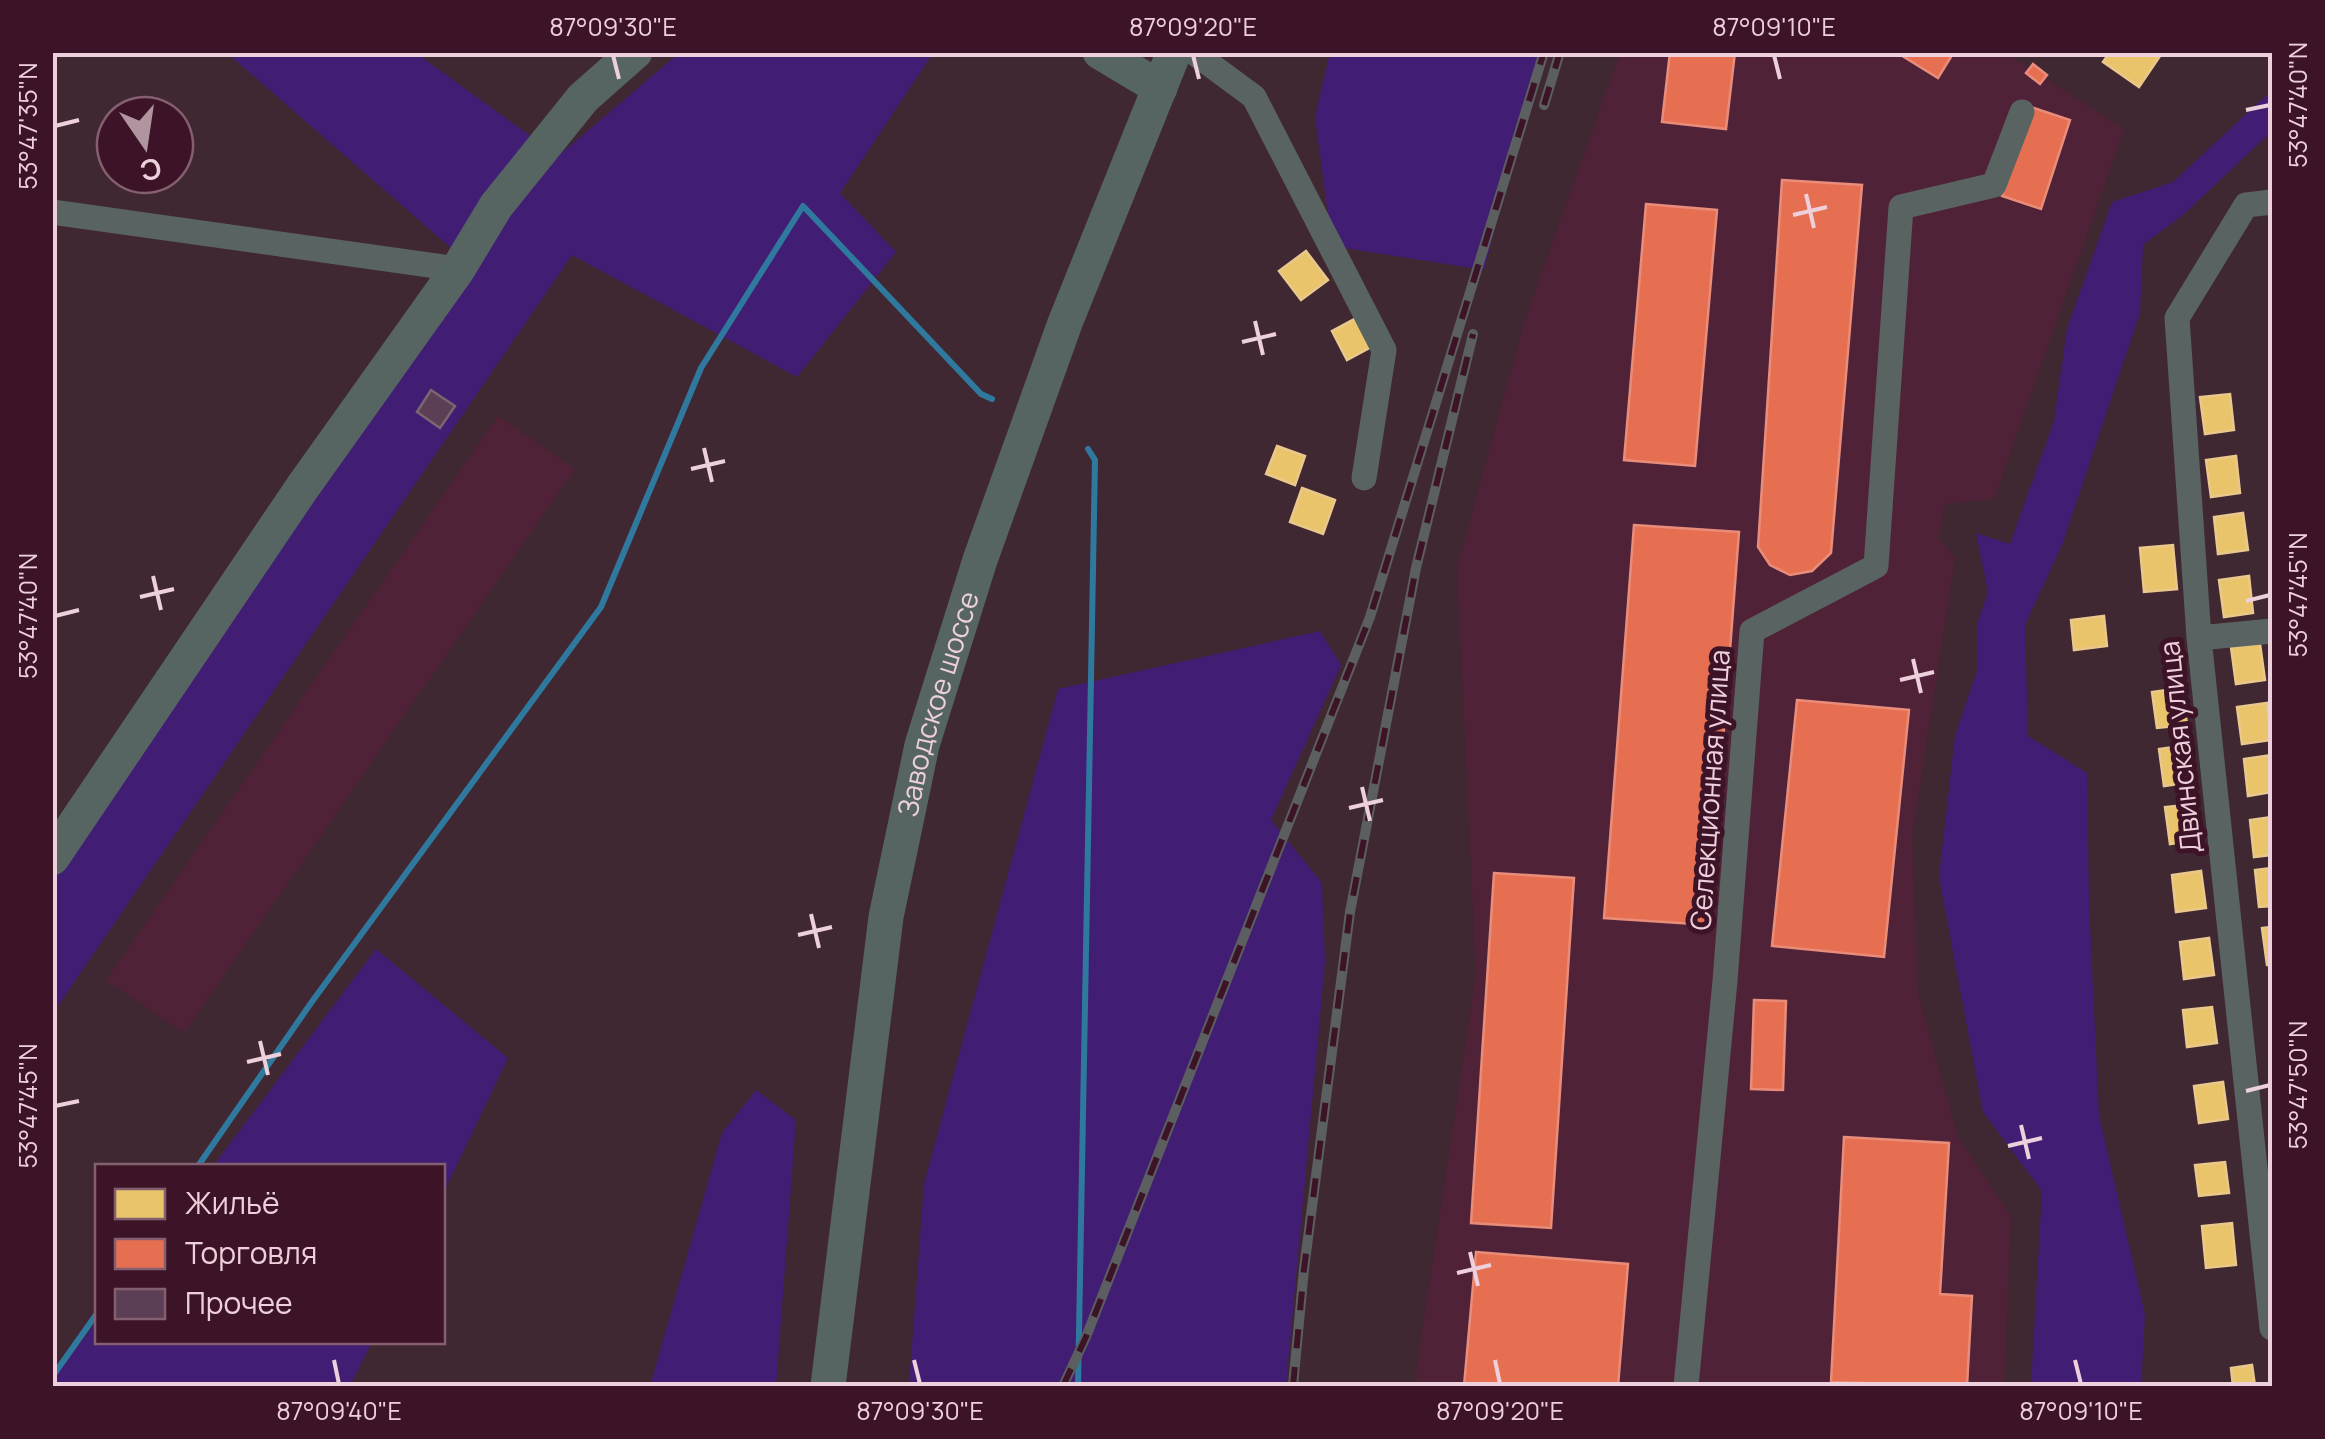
<svg xmlns="http://www.w3.org/2000/svg" width="2325" height="1439" font-family="Manrope,sans-serif">
  <rect width="100%" height="100%" fill="#3f2832"/>
  <path fill="#502237" d="M1620,53H2006L2124,129L1994,499L1945,504L1938,538L1955,558L1912,836L1918,994L1958,1137L2011,1216L2004,1386H1414L1476,975L1457,568L1525,320Z
    M498,416L575,469L184,1033L106,980Z"/>
  <path fill="#411e74" d="M227,53H416L558,156L679,53H933L840,193L896,252L797,377L572,255L53,1013V841L467,262Z
    M1330,53H1542L1484,270L1332,246L1315,117Z
    M2272,90V131L2183,215L2143,245L2140,313L2062,545L2025,625L2028,736L2087,773L2089,903L2099,1116L2145,1315L2141,1386H2031L2042,1191L1983,1112L1939,877L1955,736L1977,671V624L1988,592L1976,533L2010,544L2054,421L2067,329L2112,202L2173,182Z
    M1320,631L1341,665L1271,820L1322,883L1325,962L1286,1386H909L924,1184L1058,689Z
    M376,949L508,1058L443,1194L442,1166H213Z
    M756,1090L796,1120L776,1386H650L722,1133Z
    M97,1320L98,1342H372L350,1386H53V1380Z"/>
  <path fill="#e9c46a" stroke="#eac88c" stroke-width="2.5" d="M2110,52H2155L2160,56L2139,87L2103,62Z
    M1306,251L1328,280L1301,300L1279,271Z
    M1360,316L1375,345L1347,360L1332,331Z
    M2230,394L2234,430L2205,434L2200,397Z
    M1277,446L1305,456L1295,485L1266,474Z
    M2236,456L2240,493L2211,497L2206,460Z
    M1302,488L1335,500L1323,534L1290,522Z
    M2243,513L2248,550L2218,554L2214,517Z
    M2173,545L2177,589L2144,592L2140,548Z
    M2249,576L2253,613L2224,617L2219,580Z
    M2104,616L2107,646L2074,650L2071,620Z
    M2260,644L2265,680L2236,684L2231,647Z
    M2182,688L2187,725L2157,728L2152,692Z
    M2267,703L2271,740L2242,744L2237,707Z
    M2189,745L2193,782L2164,786L2159,749Z
    M2272,755V792L2248,796L2244,759Z
    M2195,804L2199,840L2170,844L2165,807Z
    M2272,817V855L2254,857L2250,820Z
    M2272,868V906L2259,907L2255,870Z
    M2201,871L2206,908L2176,912L2172,875Z
    M2272,927V965H2267L2262,928Z
    M2209,938L2214,975L2184,979L2180,942Z
    M2212,1007L2217,1043L2187,1047L2183,1010Z
    M2223,1082L2228,1119L2199,1123L2194,1086Z
    M2225,1162L2229,1193L2199,1196L2195,1165Z
    M2232,1223L2236,1265L2206,1268L2202,1226Z
    M2252,1365L2255,1386H2233L2231,1368Z"/>
  <path fill="#e76f51" stroke="#e98c7a" stroke-width="2.5" d="M1670,52H1735L1726,129L1662,122Z
    M1896,52H1954L1938,78Z
    M2033,64L2047,75L2040,84L2026,73Z
    M2031,107L2070,120L2041,209L2002,196Z
    M1782,180L1862,185L1831,553L1812,571L1790,575L1770,565L1758,547Z
    M1646,204L1717,210L1695,466L1624,460Z
    M1634,525L1739,532L1709,925L1604,918Z
    M1797,700L1909,710L1884,957L1772,946Z
    M1494,873L1574,878L1551,1228L1471,1223Z
    M1754,1000L1786,1001L1783,1090L1751,1089Z
    M1844,1137L1949,1143L1940,1294L1972,1296L1967,1386L1831,1382Z
    M1476,1252L1628,1264L1618,1386H1464Z"/>
  <g fill="none" stroke-linecap="round" stroke-linejoin="round">
    <path stroke="#30799e" stroke-width="6" d="M198,1166L311,1003L601,607L701,368L803,206L981,394L992,399
      M52,1377L98,1312
      M1078,1386L1095,460L1088,449"/>
  </g>
  <path fill="#5c3f54" stroke="#796671" stroke-width="2.5" d="M431,390L455,406L440,428L417,412Z"/>
  <g fill="none" stroke-linecap="round" stroke-linejoin="round">
    <path stroke="#596361" stroke-width="25" d="M1193,52L1254,97L1384,350L1364,478
      M2272,202L2246,205L2177,318L2199,638L2272,1328
      M52,212L458,269
      M2199,638L2272,631
      M1686,1386L1725,981L1752,631L1876,566L1901,207L1994,185L2022,112"/>
    <g stroke="#566462" stroke-width="35">
      <path d="M1100,52L1160,88"/>
      <path d="M52,858L302,488L458,269L496,206L583,98L635,52"/>
      <path id="s1" d="M828,1386L886,917L922,745L980,560L1065,323L1174,52"/>
    </g>
    <g stroke="#5b5f60" stroke-width="10">
      <path id="rail" d="M1544,105L1560,52
        M1063,1386L1086,1337L1370,617L1544,52
        M1293,1386L1304,1269L1350,912L1416,568L1473,334"/>
    </g>
    <use href="#rail" stroke="#3d1427" stroke-width="6" stroke-dasharray="19" stroke-linecap="butt"/>
  </g>
  <path fill="none" stroke="#edd0db" stroke-width="4" d="M613,55L619,79M1193,55L1199,79M1774,55L1780,79M2246,110L2270,105M55,126L79,120M1806,194L1814,228M1793,215L1827,207M1255,321L1263,355M1242,342L1276,334M704,448L712,482M691,469L725,461M153,576L161,610M140,597L174,589M2246,601L2270,595M55,616L79,610M1913,659L1921,693M1900,680L1934,672M1362,787L1370,821M1349,808L1383,800M811,914L819,948M798,935L832,927M260,1041L268,1075M247,1062L281,1054M2246,1091L2270,1085M55,1106L79,1101M2021,1125L2029,1159M2008,1146L2042,1138M1470,1252L1478,1286M1457,1273L1491,1265M334,1360L339,1384M914,1360L920,1384M1495,1360L1500,1384M2075,1360L2081,1384"/>
  <g text-anchor="middle" stroke-width="10" stroke-linejoin="round" paint-order="stroke">
    <g font-size="28" fill="#edd0db" stroke="#3d1427">
      <text dy="10" stroke="none"><textPath href="#s1" startOffset="692">Заводское шоссе</textPath></text>
      <text transform="translate(2180 747) rotate(-96)" y="10">Двинская улица</text>
      <text transform="translate(1710 790) rotate(-86)" y="10">Селекционная улица</text>
    </g>
  </g>
  <rect width="2325" height="1439" fill="none" stroke="#3d1427" stroke-width="110"/>
  <rect x="95" y="1164" width="350" height="180" fill="#3d1427" stroke="#835f6f" stroke-width="2.5"/>
  <rect x="115" y="1189" width="50" height="30" fill="#e9c46a" stroke="#835f6f" stroke-width="2.5"/>
  <text x="185" y="1214" font-size="30" fill="#edd0db">Жильё</text>
  <rect x="115" y="1239" width="50" height="30" fill="#e76f51" stroke="#835f6f" stroke-width="2.5"/>
  <text x="185" y="1264" font-size="30" fill="#edd0db">Торговля</text>
  <rect x="115" y="1289" width="50" height="30" fill="#5c3f54" stroke="#835f6f" stroke-width="2.5"/>
  <text x="185" y="1314" font-size="30" fill="#edd0db">Прочее</text>
  <g transform="translate(145 145) rotate(167)"><circle r="48" fill="#3d1427" stroke="#835f6f" stroke-width="2.5"/>
  <path d="M0-8L18 38L0 25L-18 38Z" fill="#b095a0"/>
  <text y="-15" font-size="28" font-weight="bold" text-anchor="middle" fill="#edd0db">С</text>
  </g>
  <rect x="55" y="55" width="2215" height="1329" fill="none" stroke="#edd0db" stroke-width="4"/>
  <g font-size="25" text-anchor="middle" fill="#edd0db">
    <text x="613" y="36">87°09'30"E</text>
    <text x="1193" y="36">87°09'20"E</text>
    <text x="1774" y="36">87°09'10"E</text>
    <text transform="translate(2298 105) rotate(-90)" y="9">53°47'40"N</text>
    <text transform="translate(28 126) rotate(-90)" y="9">53°47'35"N</text>
    <text transform="translate(2298 595) rotate(-90)" y="9">53°47'45"N</text>
    <text transform="translate(28 616) rotate(-90)" y="9">53°47'40"N</text>
    <text transform="translate(2298 1085) rotate(-90)" y="9">53°47'50"N</text>
    <text transform="translate(28 1106) rotate(-90)" y="9">53°47'45"N</text>
    <text x="339" y="1420">87°09'40"E</text>
    <text x="920" y="1420">87°09'30"E</text>
    <text x="1500" y="1420">87°09'20"E</text>
    <text x="2081" y="1420">87°09'10"E</text>
  </g>
</svg>
